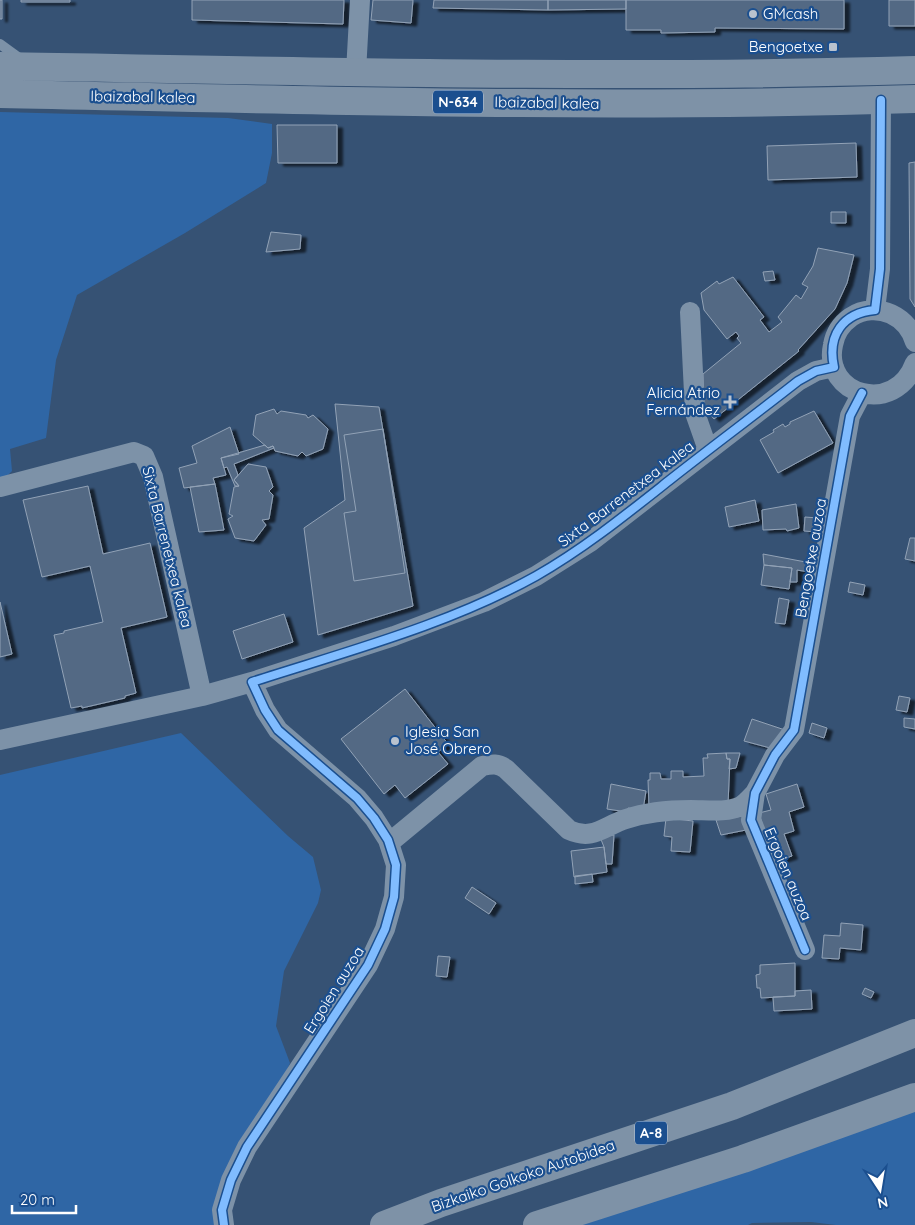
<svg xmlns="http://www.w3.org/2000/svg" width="915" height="1225" font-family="Quicksand,sans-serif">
  <defs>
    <filter id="shadow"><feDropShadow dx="5.5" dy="3" stdDeviation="1" flood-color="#0009"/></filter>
  </defs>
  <rect width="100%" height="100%" fill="#365274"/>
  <path fill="#2f66a5" d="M0,112L228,118L272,124V153L266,183L185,233L77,295L56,360L46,438L10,449L12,471L4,479L0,480Z
    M181,733L288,836L313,857L321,890L318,903L284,971L276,1026L290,1063L221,1225H0V775Z
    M915,1100V1225H836L811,1222L752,1223L748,1225H553Z"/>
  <path fill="#526984" stroke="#92a2b6" filter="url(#shadow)" d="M0,0H2V19H0Z
    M21,0H70V2H21Z
    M192,0H344L343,24L192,20Z
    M373,0H413L411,23L371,20Z
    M434,0H548V10L433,8Z
    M548,0H626V9L548,10Z
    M626,0H844V29L715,28V32L661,33V30H626Z
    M889,0H915V26H889Z
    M277,125H337V163H278Z
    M856,143L857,177L768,180L767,146Z
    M915,162V307L910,299L909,163Z
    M831,212H846V223H831Z
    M271,232L301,235L300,249L266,252Z
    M818,248L854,255L847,283L835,309L798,350L799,351L714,419L704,407L703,374L741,343L737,338L739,336L736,332L727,339L704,310L701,293L717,281L719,284L733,277L764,317L760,320L769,332L782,322L778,317L796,295L801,299L808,287L802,284L813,266Z
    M773,271L775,280L765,281L763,272Z
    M335,404L379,407L413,606L318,635L304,528L345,500Z
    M274,409L277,414L281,411L306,415L308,418L313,415L328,429L323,449L306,456L302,452L298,456L275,451L273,446L268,448L253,435L256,415Z
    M814,411L833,443L778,473L760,440L774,432L773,430L783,424L785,427L790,424V422Z
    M230,427L239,454L221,458L226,475L213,478L215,484L184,488L179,468L197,463L192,446Z
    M383,429L405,573L354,581L344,513L356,511L344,435Z
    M265,445L268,448L273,446L274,448L234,464L238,475L234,480L239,486H235L227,467L224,468L221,458Z
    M248,464L266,467L273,487L269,491L273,495L269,519L262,520L266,525L254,541L235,538L228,519L233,516L229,514L234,487L239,486L234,480Z
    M215,484L224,530L199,532L190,487Z
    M88,486L103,554L150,543L167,617L121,628L136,693L125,696V698L82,708V706L71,708L54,635L64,633V631L103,622L90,566L42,577L23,500Z
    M755,500L759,521L729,527L725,507Z
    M796,504L799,528L787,531L786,529L763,530L762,510Z
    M805,517L818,518L817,532L804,531Z
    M910,538H915V561L905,559Z
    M763,554L811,563L809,572L797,570V582H790L792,568L764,565Z
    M764,565L792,568L789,589L761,585Z
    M850,582L865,585L863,595L848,592Z
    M779,598L789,600L785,624L775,623Z
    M0,602L12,654L0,657Z
    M284,614L293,642L242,659L233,631Z
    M405,689L448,744L438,752L448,764L405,798L395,785L384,794L341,739Z
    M899,696L910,698L907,712L896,710Z
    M904,718L915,719V729L904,727Z
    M752,719L785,730L774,749L744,741Z
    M812,723L827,728L824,738L809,733Z
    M726,753L727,759H730L728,804L649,807L648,780H650V773H660L661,779H671V771H683V777L704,776L703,758H708L707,754Z
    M726,753H740L736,768L729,769L730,759H727Z
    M611,784L646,791L643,810L628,808L627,812L607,809Z
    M797,784L804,807L789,812L794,831L784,834L792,856L774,862L759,813L771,810L766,794Z
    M743,816L746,830L721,835L716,820Z
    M666,818L693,821L690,852L671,851L672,837L664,836Z
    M614,835L612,864H606L604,847L600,837Z
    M604,847L607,872L574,877L571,851Z
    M592,874L593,882L575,884V876Z
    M472,887L496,903L489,914L465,898Z
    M841,923L863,925L861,950L840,948L839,959L822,958L824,935L840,936Z
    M438,956L450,957L447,977L436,976Z
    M795,963V996L761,998L760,988H757L756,975L760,974V965Z
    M865,988L874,992L871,998L862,994Z
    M811,990L812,1009L774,1011L773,997L795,996V991Z"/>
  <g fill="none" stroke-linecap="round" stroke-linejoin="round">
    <path stroke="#7d92a8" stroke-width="10" d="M0,44L22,60"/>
    <path stroke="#7d92a8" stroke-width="20" d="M356,72L360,0
      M875,310L880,269L881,100
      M690,312L695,413L708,450
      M915,342C911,329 904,320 891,314C878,308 863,309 851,317C841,324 835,333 833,345C822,395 895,417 915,363
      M0,487L134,452L144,456L153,477L202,696
      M0,740L202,696L252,682L394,636L484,602L536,576L590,542L798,381L816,371L834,367
      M389,843L482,766C492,764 498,763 506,769L569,830C593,841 604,826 626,819C647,812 669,810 691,810C707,810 726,813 741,806C746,803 751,797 755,793
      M805,950L751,820L755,793L775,755L794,730L850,416L862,393
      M224,1225L222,1210L231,1180L247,1147L368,965L385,929L394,897L396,865L388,840L374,818L357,798L278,730L265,710L252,682"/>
    <path stroke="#7e92a7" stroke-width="28" d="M0,66C305,71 610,79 915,70
      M0,94C305,100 610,109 915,99
      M384,1225L441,1203L732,1106L915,1033
      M537,1225L743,1159L915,1097"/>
    <g stroke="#1b4f8f" stroke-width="11">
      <path id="cycleway" d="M805,950L751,820L755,793L775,755L794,730L850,416L862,393
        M224,1225L222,1210L231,1180L247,1147L368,965L385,929L394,897L396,865L388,840L374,818L357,798L278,730L265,710L252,682C348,651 448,625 536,576C585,548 628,513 671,479C713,446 756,414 798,381L816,371L834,367C827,335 843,313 875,310L880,269L881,100"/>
    </g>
    <use href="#cycleway" stroke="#80bcff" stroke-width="8"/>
  </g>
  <g fill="#b9c2ce" stroke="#1b4f8f" stroke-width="2">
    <circle cx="753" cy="14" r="5"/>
    <rect x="828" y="42" width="10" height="10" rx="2.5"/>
    <path d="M727.5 394.5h5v5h5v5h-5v5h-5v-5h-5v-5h5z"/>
    <circle cx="395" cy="741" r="5"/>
  </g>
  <g text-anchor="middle" stroke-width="4.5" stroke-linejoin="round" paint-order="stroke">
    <g fill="#1b4f8f" stroke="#bbcadd" stroke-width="1">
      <rect x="433" y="90.5" width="50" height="23" rx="4"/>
      <rect x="635" y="1121.5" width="32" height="23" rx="4"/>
    </g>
    <g font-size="14" font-weight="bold" fill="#fff">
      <text x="458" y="107">N-634</text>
      <text x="651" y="1138">A-8</text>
    </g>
    <g font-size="15" fill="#fff" stroke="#1b4f8f" text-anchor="start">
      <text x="763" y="19">GMcash</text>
      <text x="823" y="52" text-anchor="end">Bengoetxe</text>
      <text x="720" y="398" text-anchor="end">Alicia Atrio<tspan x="720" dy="17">Fernández</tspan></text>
      <text x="405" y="737">Iglesia San<tspan x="405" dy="17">José Obrero</tspan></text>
    </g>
    <g font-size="15" fill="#fff" stroke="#1b4f8f">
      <text transform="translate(143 97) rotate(1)" y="5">Ibaizabal kalea</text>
      <text transform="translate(547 103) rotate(1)" y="5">Ibaizabal kalea</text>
      <text transform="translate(626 494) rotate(-37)" y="5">Sixta Barrenetxea kalea</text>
      <text transform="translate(167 547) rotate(76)" y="5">Sixta Barrenetxea kalea</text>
      <text transform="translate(811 558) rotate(-80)" y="5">Bengoetxe auzoa</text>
      <text transform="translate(788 874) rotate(67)" y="5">Ergoien auzoa</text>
      <text transform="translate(334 990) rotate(-58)" y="5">Ergoien auzoa</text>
      <text transform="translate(523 1176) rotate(-19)" y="5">Bizkaiko Golkoko Autobidea</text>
    </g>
  </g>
  <g transform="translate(880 1190) rotate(168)" stroke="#1b4f8f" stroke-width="4" paint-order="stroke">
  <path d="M0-4L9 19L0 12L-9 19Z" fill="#ffffff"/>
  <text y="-8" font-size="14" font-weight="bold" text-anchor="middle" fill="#ffffff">N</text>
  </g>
  <path d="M12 1205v8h64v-8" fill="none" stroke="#ffffff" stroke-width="2.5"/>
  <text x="20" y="1205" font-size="15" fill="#ffffff" stroke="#1b4f8f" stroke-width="4" paint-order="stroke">20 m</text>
</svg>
